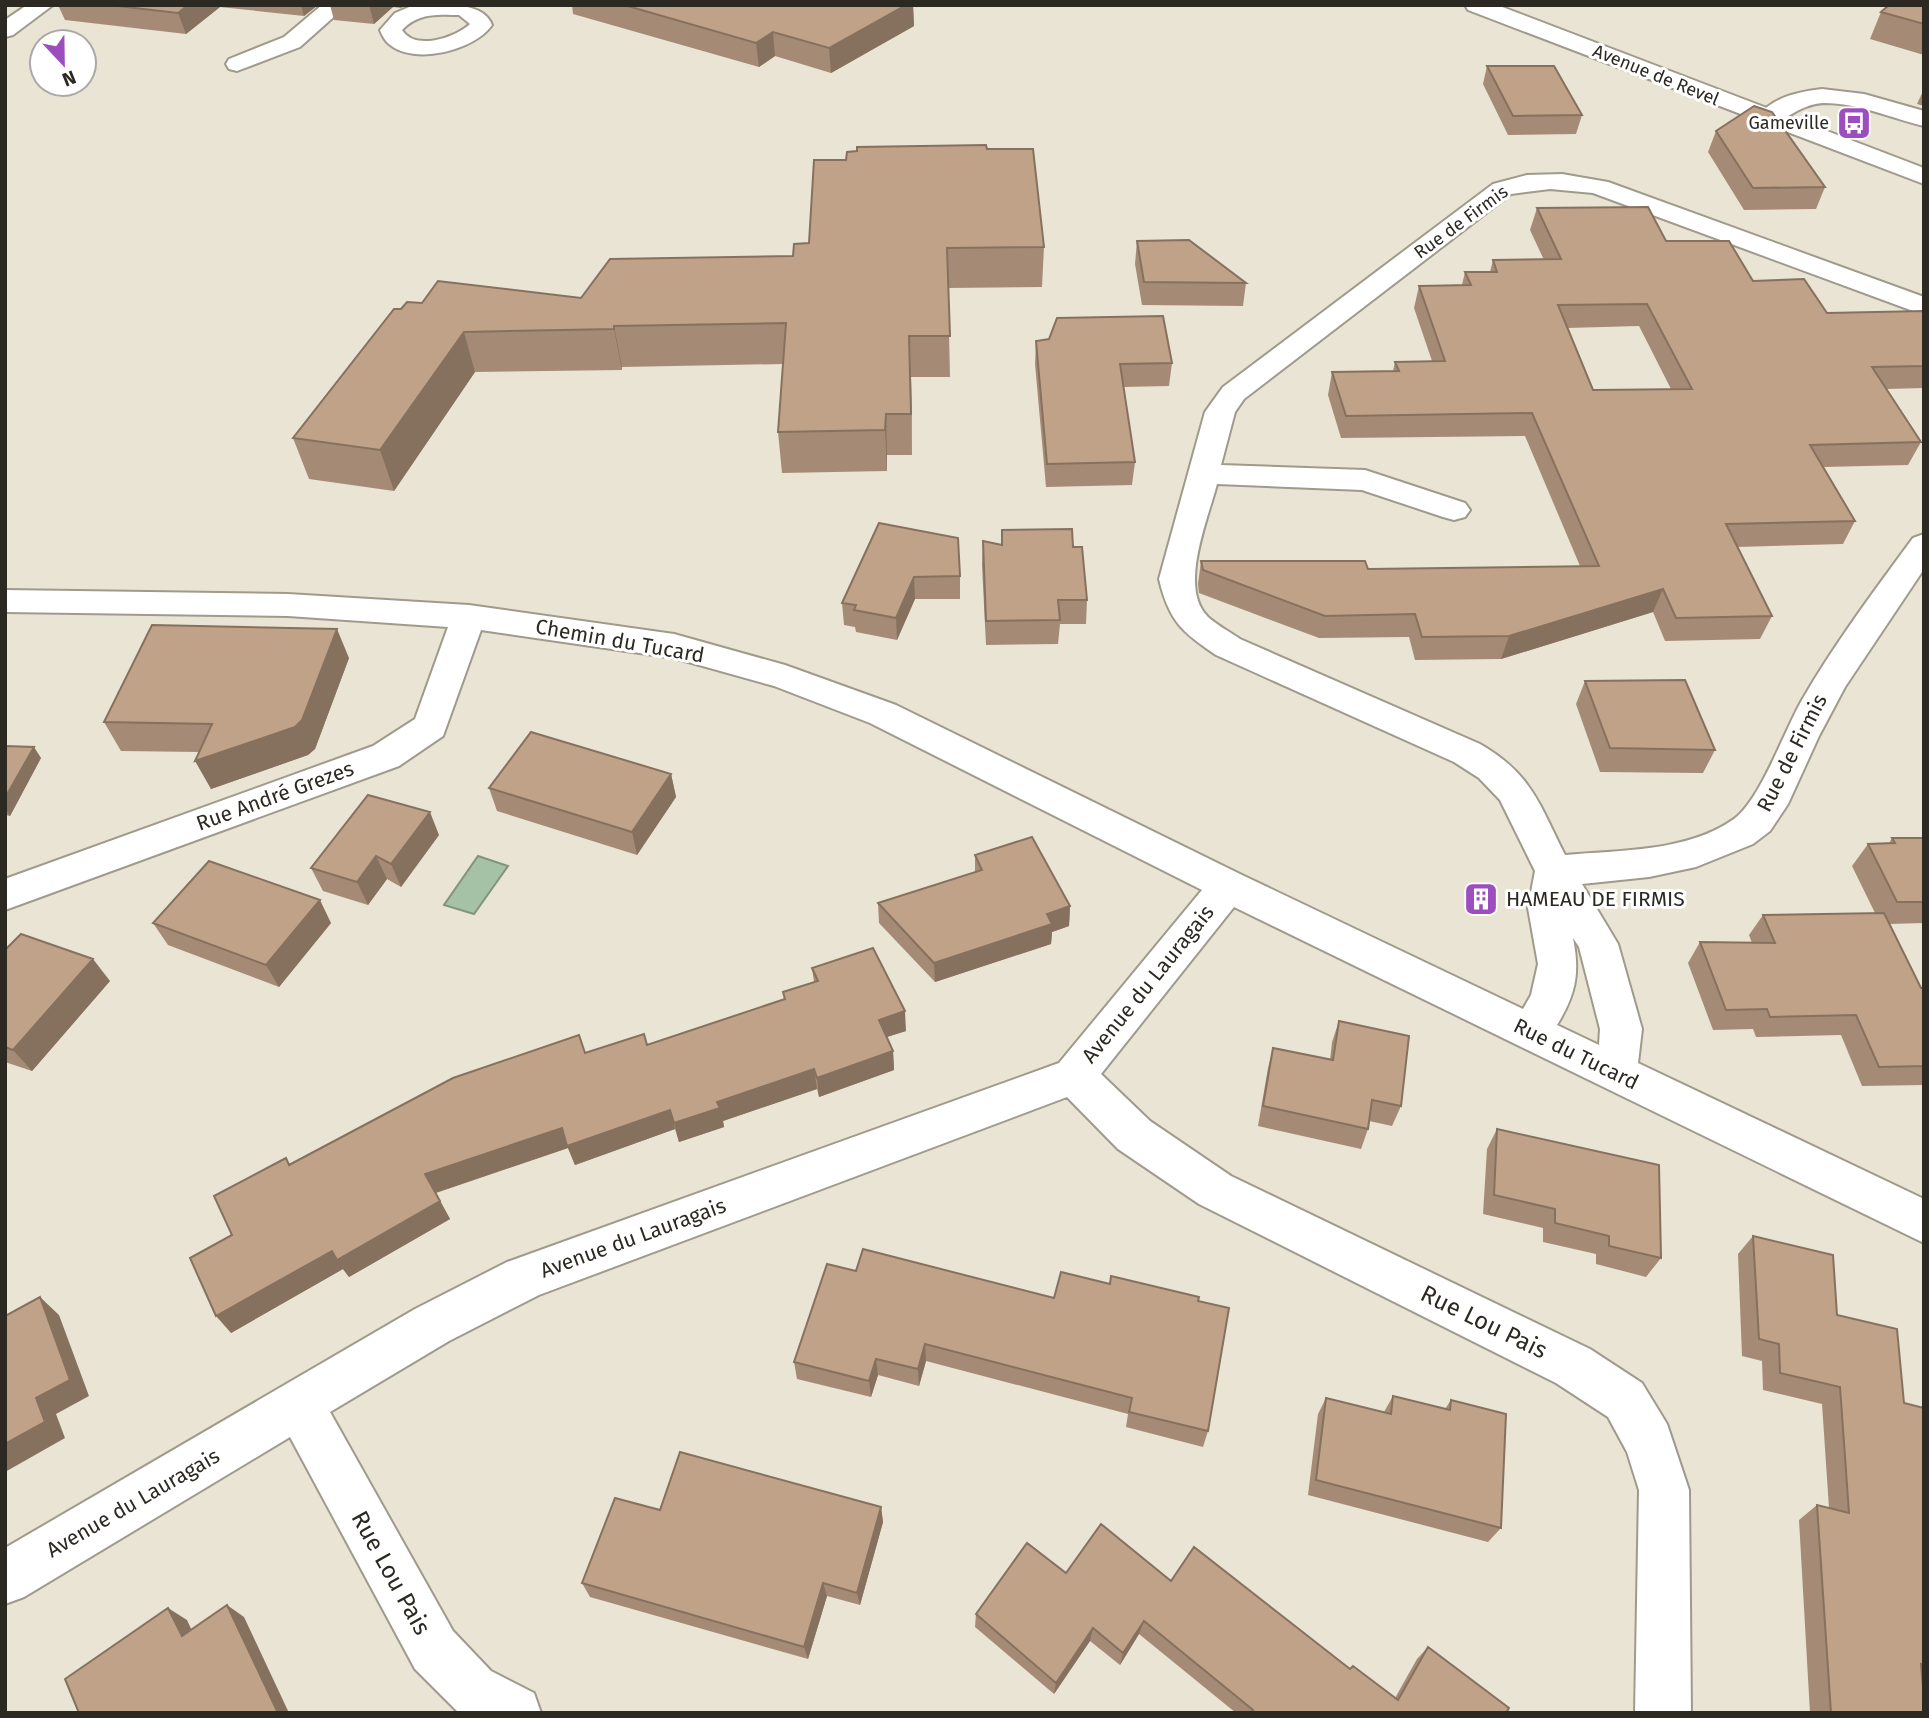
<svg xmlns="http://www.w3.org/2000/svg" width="1929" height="1718" font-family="'Fira Sans',sans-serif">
  <rect width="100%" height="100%" fill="#eae4d4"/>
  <path fill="#a5c2a6" stroke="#81947f" stroke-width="2" d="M478,856L508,866L474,914L444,905Z"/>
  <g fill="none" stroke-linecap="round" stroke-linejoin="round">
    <g stroke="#9f9a8b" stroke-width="4">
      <path id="minor" d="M27,5H53L13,35L5,37V20Z
        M322,5H347L300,47L237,71L229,69L226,64L229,59L284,37Z
        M414,5C438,5 483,0 492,25C475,50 414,66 389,44C385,41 382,35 380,30L395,13ZM452,15H459L470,24C455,38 415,51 402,30C416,15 433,14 452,15Z
        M1822,89L1864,94L1924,111V126C1890,118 1859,103 1824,103C1795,104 1781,129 1759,124L1756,119C1771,97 1798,92 1822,89Z
        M1562,174L1608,182L1924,297V315L1593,193L1550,189L1511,194L1244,399L1235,412L1221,465L1365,470L1465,503L1470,510L1465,517L1454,520L1443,517L1362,490L1217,484C1208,519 1178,588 1208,617C1217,625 1230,632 1240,639L1480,744C1532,774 1539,804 1565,855C1620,850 1688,852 1734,819C1761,799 1784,731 1802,700C1835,643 1874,591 1913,538L1924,534V569L1845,687L1819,736L1788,804L1770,831L1753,844L1696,867L1649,877L1582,884L1618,944L1642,1029L1638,1063L1924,1199V1243L1234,907L1101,1074L1150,1121L1231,1176L1590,1349L1642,1383L1667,1424L1689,1490L1691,1713H1635L1639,1490L1627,1452L1608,1417L1556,1383L1199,1204L1118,1149L1067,1097L539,1295L449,1341L330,1412L453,1631L491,1671L534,1693L541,1713H459L415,1669L290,1437L24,1597L5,1604V1548L415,1309L507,1262L1059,1063L1202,890L870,723L774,686L674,658L481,630L443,736L399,766L5,910V879L373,746L415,719L448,627L288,616L5,612V590L288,594L469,605L674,634L785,665L896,705L1242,875L1523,1009L1531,995L1538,964L1528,908L1535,871L1500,800L1479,778L1454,762L1216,655C1182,632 1169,621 1159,579L1205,412L1223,387L1493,184L1527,175ZM1573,938L1579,947L1600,1029L1599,1045L1557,1025C1576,994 1580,973 1573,938Z"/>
    </g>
    <g stroke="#9f9a8b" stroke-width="4">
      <path id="major" d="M1465,5H1497L1924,168V184L1468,10Z"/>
    </g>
    <use href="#minor" fill="#fff" fill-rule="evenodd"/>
    <use href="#major" fill="#fff" fill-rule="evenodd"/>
  </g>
  <path fill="#a58b75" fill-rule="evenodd" d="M58,5H318L304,16L220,7L186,34L65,20Z
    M330,5H407L401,8L393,7L374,24L334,20Z
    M572,5H913L914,26L831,73L775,56L759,67L573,14Z
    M1924,5V55L1870,39L1881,12Z
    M1487,66L1582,115L1576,134L1508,135L1483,84Z
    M1924,89V106L1917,104Z
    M1716,131L1825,187L1816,209L1744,210L1708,152Z
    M987,149L1044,247L1042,287L948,288L950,377H911L912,455H887V471L782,473L778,432L783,364L622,367V370L475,372L394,491L309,479L293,438L401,309L422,303L581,298L793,256L809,243L846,160Z
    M1537,208L1666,241L1827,313L1924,311V388L1886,389L1921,442L1908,465L1823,467L1855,521L1843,544L1737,547L1772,616L1760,639L1665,641L1653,612L1501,659L1415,660L1409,637L1319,638L1199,593L1198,584L1201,561L1368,569L1580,566L1525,436L1341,438L1328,395L1332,372L1393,371L1395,362L1432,361L1414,308L1419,286L1462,285L1465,272H1490L1493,260H1544L1530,230ZM1639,326L1671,389L1593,390L1567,328Z
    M1137,241L1246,283L1243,306L1142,305L1135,264Z
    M1036,341L1172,363L1169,386L1123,387L1135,462L1132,485L1046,487L1035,364Z
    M879,523L960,576V599H915L897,640L856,632L855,627L844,625L842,603Z
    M1002,530L1073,547L1087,600L1086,624H1060L1058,644L986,645L982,565L983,541L1001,545Z
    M349,658L315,749L308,755L211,789L199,752L121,751L104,722Z
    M1585,681L1715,750L1703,773L1600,772L1576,704Z
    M5,746L41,758L10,816L5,815Z
    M671,774L676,797L637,855L497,811L489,788Z
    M439,835L401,887L387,879L368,905L323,891L311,868Z
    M1892,838H1924V923L1889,924L1921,988H1924V1085L1862,1086L1841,1035L1756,1037L1753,1029L1713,1030L1688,963L1700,942L1752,943L1749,935L1763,915L1875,913L1852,866L1868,844L1889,843Z
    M975,855L1070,906L1069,926L1052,932L1051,944L935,982L879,923L878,903L975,872Z
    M153,923H331L279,987L168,945Z
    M5,950L110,981L32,1071L5,1062Z
    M812,968L906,1031L887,1037L893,1051L894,1070L819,1097L817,1089L723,1121L724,1127L679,1142L675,1129L575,1165L568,1148L436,1193L450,1219L349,1277L343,1269L231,1333L232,1235L290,1164L585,1053L647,1045L784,999L783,992L814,982Z
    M1339,1021L1401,1106L1392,1126L1369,1121L1368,1129L1361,1149L1258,1126L1268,1068L1273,1048L1330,1060L1332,1042Z
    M1497,1129L1661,1258L1646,1277L1596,1264V1254L1543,1242V1228L1483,1214L1487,1149Z
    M1753,1236L1837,1315L1904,1403L1924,1408V1682H1922L1924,1713H1810L1799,1520L1817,1505L1829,1508L1822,1404L1763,1390L1762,1361L1742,1356L1738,1254Z
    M856,1271L1054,1298L1110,1284L1198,1301L1208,1431L1203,1447L1126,1427L1128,1414L926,1361L919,1386L878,1375L871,1397L797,1379L794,1362Z
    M1393,1396L1445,1409L1451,1400L1501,1528L1488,1542L1308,1495L1318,1414L1326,1398L1384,1412Z
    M881,1507L883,1522L860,1605L827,1596L808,1659L590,1597L582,1583L660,1510Z
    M1066,1573L1171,1581L1350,1669L1395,1698L1417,1659L1428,1647L1506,1713H1236L1139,1634L1120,1665L1090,1641L1054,1694L975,1627L976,1614Z"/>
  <path fill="#86715f" d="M188,5H219L220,7L186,34L178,13Z
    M301,5H318L304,16Z
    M369,5H393V7L374,24Z
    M906,5H913L914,26L831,73L829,48Z
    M773,32L775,56L759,67L756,43Z
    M614,326L622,367V370L614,329Z
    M464,332L475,372L394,491L380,450Z
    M909,336L911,377L912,455L911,414Z
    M886,414L887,455V471L885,430Z
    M914,577L915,599L897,640L896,618Z
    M1663,589L1653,612L1501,659L1509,636Z
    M337,629L349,658L315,749L308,755L211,789L195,761Z
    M34,747L41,758L10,816L5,808V798Z
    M671,774L676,797L637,855L632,832Z
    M430,812L439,835L401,887L391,864Z
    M376,856L387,879L368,905L357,882Z
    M320,900L331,923L279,987L266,965Z
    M1070,906L1069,926L1052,932L1051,944L935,982L934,963L1047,914Z
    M93,959L110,981L32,1071L13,1050Z
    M905,1011L906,1031L880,1039L879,1020Z
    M893,1051L894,1070L819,1097L817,1078Z
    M814,1069L817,1089L723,1121L724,1127L679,1142L674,1123L717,1102Z
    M670,1110L675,1129L575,1165L568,1148L435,1193L425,1174L562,1128Z
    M440,1201L450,1219L349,1277L343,1269L231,1333L216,1316L332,1251Z
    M40,1297L59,1315L89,1396L56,1414L65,1438L5,1472V1444L36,1398Z
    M925,1344L926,1361L919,1386L918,1369Z
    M876,1359L878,1375L871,1397L869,1381Z
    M881,1507L883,1522L860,1605L857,1593Z
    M823,1583L827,1596L808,1659L804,1647Z
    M227,1605L244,1617L289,1713H278Z
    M168,1608L187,1620L200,1648L182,1636Z
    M1144,1621L1139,1634L1120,1665L1123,1653Z
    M1093,1628L1090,1641L1054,1694L1056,1683Z"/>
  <path fill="#c0a288" stroke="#86715f" stroke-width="2" fill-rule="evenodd" d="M109,5H188L178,13Z
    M624,5H906L829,48L773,32L756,43Z
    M1889,5H1924V24L1881,12Z
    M1487,66H1554L1582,115L1513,116Z
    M1754,106L1772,112L1825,187L1753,188L1716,131Z
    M986,145L987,149H1033L1044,247L947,248L950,336H909L911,414H886L885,430L778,432L786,323L614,326V329L464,332L380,450L293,438L394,309H401L407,302L422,303L438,281L581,298L610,259L793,256L794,244L809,243L814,160H846L847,152L857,151V147Z
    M1648,207L1666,241H1729L1753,281L1804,279L1827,313L1924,311V366L1872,367L1921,442L1810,445L1855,521L1726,524L1772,616L1676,618L1663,589L1509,636L1422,637L1415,614L1325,616L1203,570L1201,561H1365L1368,569L1599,566L1532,413L1346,416L1332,372L1399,371L1395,362L1445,361L1419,286L1471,285L1465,272H1497L1493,260L1561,259L1537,208ZM1647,304L1692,389L1593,390L1558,305Z
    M1189,240L1246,283L1144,282L1137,241Z
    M1163,316L1172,363L1120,364L1135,462L1047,464L1036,341L1049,339L1057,318Z
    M879,523L958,538L960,576L914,577L896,618L854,610L856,605L842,603Z
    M1072,529L1073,547H1082L1087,600H1058L1060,620L986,621L983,541L1002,545V530Z
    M152,625L337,629L302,720L295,727L195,761L212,724L104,722Z
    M1685,680L1715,750L1610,748L1585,681Z
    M531,732L671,774L632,832L489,788Z
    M5,746L34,747L5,798Z
    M368,795L430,812L391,864L376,856L357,882L311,868Z
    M1032,837L1070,906L1047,914L1052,924L934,963L878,903L982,870L975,855Z
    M1892,838H1924V902H1897L1868,844L1895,843Z
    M209,861L320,900L266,965L153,923Z
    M1884,913L1921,988H1924V1066L1879,1067L1856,1015L1770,1017L1767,1009L1726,1010L1700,942L1775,943L1763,915Z
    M21,934L93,959L13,1050L5,1047V950Z
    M873,948L905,1011L879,1020L893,1051L817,1078L814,1069L717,1102L720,1108L674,1123L670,1110L567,1146L562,1128L425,1174L440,1201L337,1260L332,1251L216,1316L190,1258L232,1235L214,1196L286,1158L289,1165L453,1078L579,1035L585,1053L644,1034L647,1045L785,999L783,992L818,981L812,968Z
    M1339,1021L1409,1036L1401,1106L1372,1100L1368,1129L1263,1106L1273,1048L1333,1060Z
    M1497,1129L1659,1165L1661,1258L1609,1246V1236L1555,1223V1209L1494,1195Z
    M1753,1236L1833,1255L1837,1315L1897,1329L1904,1403L1924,1408V1665L1921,1664L1924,1698V1713H1831L1817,1505L1849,1513L1840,1387L1780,1373L1779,1344L1759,1339Z
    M863,1249L1054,1298L1061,1272L1110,1284L1111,1276L1199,1297L1198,1301L1229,1308L1208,1431L1129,1412L1132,1398L925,1344L918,1369L876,1359L869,1381L794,1362L827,1264L856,1271Z
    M40,1297L70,1380L36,1398L45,1422L5,1444V1316Z
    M1393,1396L1450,1410L1451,1400L1506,1414L1501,1528L1316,1480L1326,1398L1391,1414Z
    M680,1452L881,1507L857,1593L823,1583L804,1647L582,1583L615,1498L660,1510Z
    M1101,1524L1171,1581L1194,1547L1350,1669L1353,1666L1398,1700L1428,1647L1509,1708L1506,1713H1251L1253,1710L1144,1621L1123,1653L1093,1628L1056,1683L976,1614L1027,1543L1066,1573Z
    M227,1605L278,1713H79L65,1679L168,1608L182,1636Z"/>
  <defs>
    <g id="bus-square" transform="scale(1.75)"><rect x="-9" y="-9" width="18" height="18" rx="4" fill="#9c4ebf" stroke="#fff"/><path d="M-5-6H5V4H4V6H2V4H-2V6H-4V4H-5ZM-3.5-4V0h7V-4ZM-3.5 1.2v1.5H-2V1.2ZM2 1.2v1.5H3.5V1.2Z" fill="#fff"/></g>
    <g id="building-square" transform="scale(1.75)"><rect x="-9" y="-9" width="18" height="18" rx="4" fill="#9c4ebf" stroke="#fff"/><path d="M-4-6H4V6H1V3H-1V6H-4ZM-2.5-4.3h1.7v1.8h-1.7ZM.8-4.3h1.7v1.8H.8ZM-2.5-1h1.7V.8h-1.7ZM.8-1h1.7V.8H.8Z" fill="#fff"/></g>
  </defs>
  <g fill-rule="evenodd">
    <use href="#bus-square" x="1854" y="123"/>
    <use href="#building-square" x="1481" y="899"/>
  </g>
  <g text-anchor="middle" stroke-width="6" stroke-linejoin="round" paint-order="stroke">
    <g font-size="18" fill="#2c2923" stroke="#fff">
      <text transform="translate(1656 75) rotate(22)" y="6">Avenue de Revel</text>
      <text transform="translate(1461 222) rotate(-36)" y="6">Rue de Firmis</text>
    </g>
    <g font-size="18" fill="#2c2923" stroke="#fff" text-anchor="end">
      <text x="1829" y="129">Gameville</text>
    </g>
    <g font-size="21" fill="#2c2923" stroke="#fff">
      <text transform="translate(620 641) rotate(10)" y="7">Chemin du Tucard</text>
      <text transform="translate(1792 753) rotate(-63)" y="7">Rue de Firmis</text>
      <text transform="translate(275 796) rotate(-20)" y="7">Rue André Grezes</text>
      <text transform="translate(1148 984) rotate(-51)" y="7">Avenue du Lauragais</text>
      <text transform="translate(1576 1054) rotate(26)" y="7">Rue du Tucard</text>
      <text transform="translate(633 1238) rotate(-20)" y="7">Avenue du Lauragais</text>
      <text transform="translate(133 1503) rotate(-30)" y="7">Avenue du Lauragais</text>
    </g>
    <g font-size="21" fill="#2c2923" stroke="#fff" text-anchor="start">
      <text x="1506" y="906">HAMEAU DE FIRMIS</text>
    </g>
    <g font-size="24" fill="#2c2923" stroke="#fff">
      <text transform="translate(1484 1322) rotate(26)" y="8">Rue Lou Pais</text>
      <text transform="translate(391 1573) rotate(61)" y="8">Rue Lou Pais</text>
    </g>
  </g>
  <rect width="1929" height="1718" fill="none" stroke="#2c2923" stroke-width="14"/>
  <g transform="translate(63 63) rotate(158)"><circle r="33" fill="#ffffff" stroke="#aba9a7" stroke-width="2"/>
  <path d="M0-5L12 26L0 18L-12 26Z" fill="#9c4ebf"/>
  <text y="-10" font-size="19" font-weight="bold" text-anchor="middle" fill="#2c2923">N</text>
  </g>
</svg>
